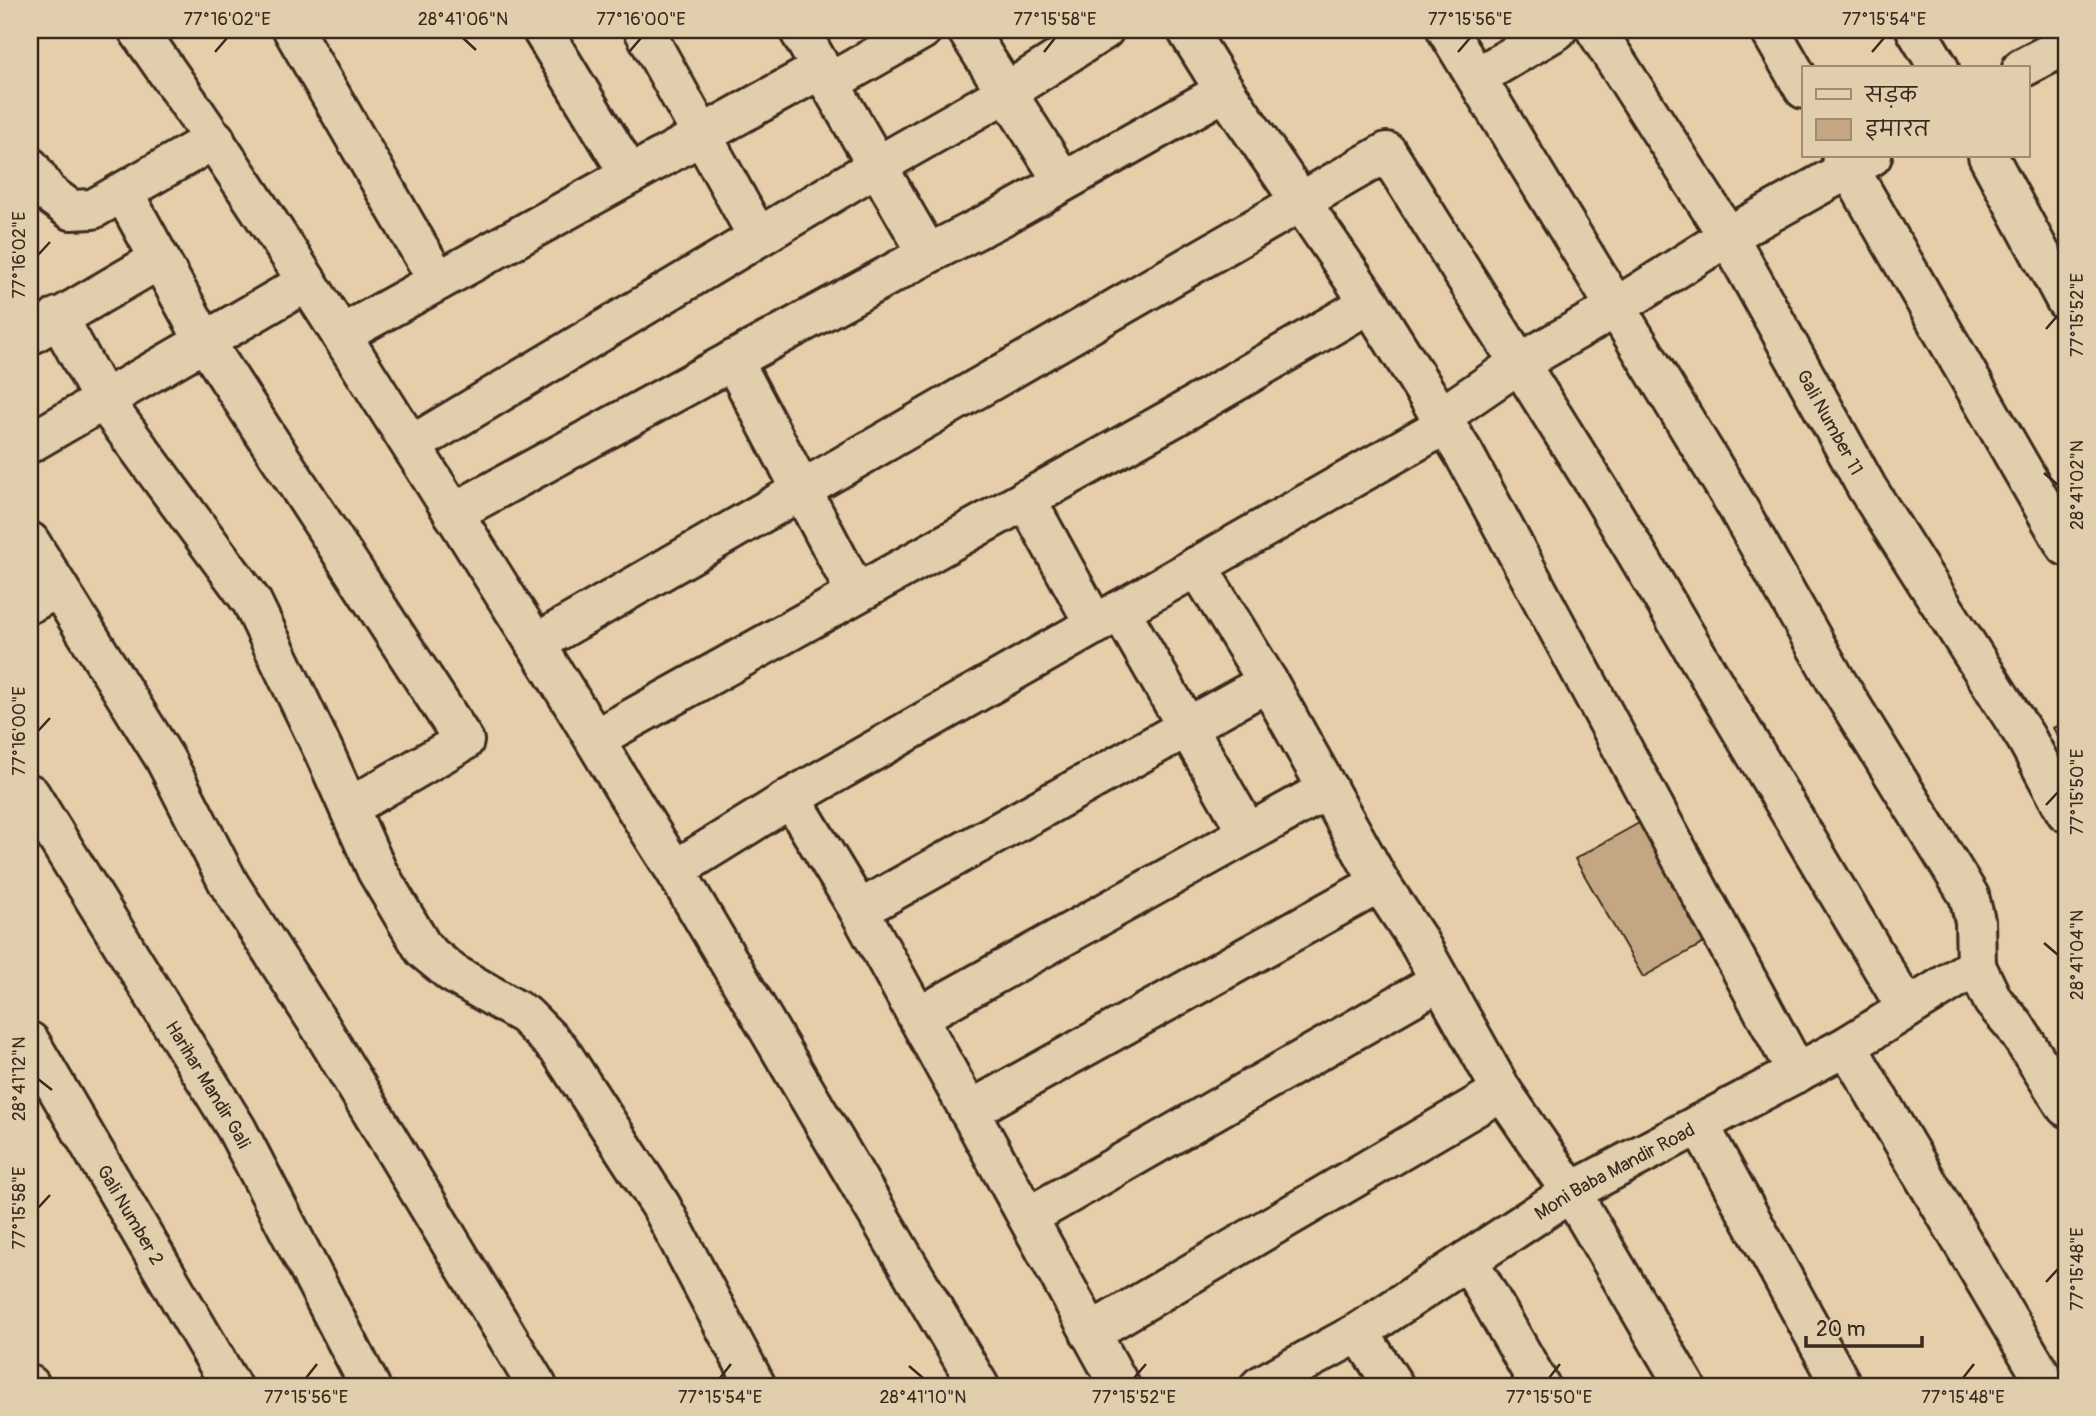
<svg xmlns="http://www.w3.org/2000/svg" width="2096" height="1416" font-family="Pangolin,'Playpen Sans Deva',sans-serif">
  <rect width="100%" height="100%" fill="#e5cea9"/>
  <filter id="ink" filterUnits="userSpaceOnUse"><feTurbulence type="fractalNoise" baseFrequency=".0143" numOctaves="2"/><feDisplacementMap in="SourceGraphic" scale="14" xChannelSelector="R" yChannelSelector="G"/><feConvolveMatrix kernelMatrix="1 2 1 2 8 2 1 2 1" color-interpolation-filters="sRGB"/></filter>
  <g filter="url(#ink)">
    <path fill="#c4a782" stroke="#3b2a1e" stroke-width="2" d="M2066,721V750L2053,728Z
      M1639,823L1707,941L1643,977L1575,859Z"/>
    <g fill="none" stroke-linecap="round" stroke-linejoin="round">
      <g stroke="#3b2a1e" stroke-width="44">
        <g id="street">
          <path d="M138,30C289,244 424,468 564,689C601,749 636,811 675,870L979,1386"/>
          <path d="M293,30L438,281"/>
          <path d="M542,30L630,175"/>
          <path d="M644,30L758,237"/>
          <path d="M799,30L928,254"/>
          <path d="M967,30L1063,181"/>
          <path d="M1187,30L1225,91L1370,303L1464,454L1797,1073"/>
          <path d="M1447,30L1735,503L1836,681L1969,896L1975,921L1976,966"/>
          <path id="s1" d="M1596,30L1728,236L1867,488L2026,738L2066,812"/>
          <path d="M1770,30L1804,89"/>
          <path d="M1916,30L1939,68"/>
          <path d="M2022,68L2066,45"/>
          <path d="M1477,77L1557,30"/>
          <path d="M829,83L922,30"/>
          <path d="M1842,156L2066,546"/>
          <path d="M1988,156L2066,301"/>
          <path d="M30,167L48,193L71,210L93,209L215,139"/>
          <path d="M123,192L205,342L464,741L350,807"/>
          <path d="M58,317L104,401L252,602L324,752L377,871L424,950L452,973L525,1015L559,1049L661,1206L756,1386"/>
          <path d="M30,335L160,259"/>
          <path d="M341,335L821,69"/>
          <path d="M733,360L856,593"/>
          <path d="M30,443L307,282"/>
          <path d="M412,445L877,166L1007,92L1104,30"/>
          <path d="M1026,499L1095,625"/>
          <path d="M453,513L928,254L1001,217L1225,91"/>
          <path d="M30,542L165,759L229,884L320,1026L537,1386"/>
          <path d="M1197,566L1268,682L1380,883L1417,939L1502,1091L1571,1192L1685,1386"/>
          <path d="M30,603L58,588"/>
          <path d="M1120,610L1248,833"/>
          <path d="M535,644L1387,152L1602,495L1907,1009"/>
          <path d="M595,739L1173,418L1370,303"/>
          <path id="s2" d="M30,794L236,1128L370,1386"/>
          <path d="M791,798L859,910L1120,1386"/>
          <path d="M675,870L791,798L1443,426L1441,417L1518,364L1615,308L1728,236L1872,156"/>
          <path d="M859,910L1268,682"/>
          <path d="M918,1017L1328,789"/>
          <path id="s3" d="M30,1042L231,1386"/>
          <path d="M1847,1046L2042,1377"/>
          <path d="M969,1111L1380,883"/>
          <path d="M1699,1124L1842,1386"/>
          <path d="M1028,1217L1440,981"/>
          <path d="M1468,1260L1540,1386"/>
          <path d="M1359,1332L1394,1386"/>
          <path d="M1090,1333L1502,1091"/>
          <path d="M30,1385V1386"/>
        </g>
      </g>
      <g stroke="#3b2a1e" stroke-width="44">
        <g id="secondary">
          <path id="s4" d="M1260,1386L1359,1332L1571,1192L1847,1046L1976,966L1993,1001L2014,1025L2066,1107"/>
        </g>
      </g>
      <use href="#street" stroke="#e1ceac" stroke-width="38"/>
      <use href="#secondary" stroke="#e1ceac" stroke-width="38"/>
    </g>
  </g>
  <path fill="none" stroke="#3b2a1e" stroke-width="2.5" d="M463,38L476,50M215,52L227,38M629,52L641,38M1044,52L1055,38M1458,52L1470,38M1872,52L1884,38M38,255L50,242M2046,329L2058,315M2044,473L2058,485M38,731L50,718M2046,805L2058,792M2044,943L2058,955M38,1079L52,1090M38,1208L50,1195M2046,1282L2058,1269M909,1366L923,1378M306,1378L317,1364M720,1378L731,1364M1134,1378L1146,1364M1549,1378L1560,1364M1963,1378L1974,1364"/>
  <g text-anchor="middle" stroke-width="7" stroke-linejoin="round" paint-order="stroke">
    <g font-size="19" fill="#3b2a1e" stroke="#e1ceac">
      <text dy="7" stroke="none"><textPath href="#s1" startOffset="457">Gali Number 11</textPath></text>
      <text dy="7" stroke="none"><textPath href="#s2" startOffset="341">Harihar Mandir Gali</textPath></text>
      <text dy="7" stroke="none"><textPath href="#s4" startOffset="415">Moni Baba Mandir Road</textPath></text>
      <text dy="7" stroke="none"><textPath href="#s3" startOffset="200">Gali Number 2</textPath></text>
    </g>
  </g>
  <rect width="2096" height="1416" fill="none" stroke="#e1ceac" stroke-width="77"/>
  <rect x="1802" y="66" width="228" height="91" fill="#e1ceac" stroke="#9f8c73" stroke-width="2"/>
  <rect x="1816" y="89" width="35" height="10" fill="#e1ceac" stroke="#9f8c73" stroke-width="2"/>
  <text x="1865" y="102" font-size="21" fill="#3b2a1e">सड़क</text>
  <rect x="1816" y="119" width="35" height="21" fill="#c4a782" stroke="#9f8c73" stroke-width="2"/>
  <text x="1865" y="136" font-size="21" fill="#3b2a1e">इमारत</text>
  <path d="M1806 1336v10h116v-10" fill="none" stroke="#3b2a1e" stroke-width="3.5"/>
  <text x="1816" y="1336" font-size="21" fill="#3b2a1e" stroke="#e1ceac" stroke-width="5" paint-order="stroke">20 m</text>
  <rect x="38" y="38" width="2020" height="1340" fill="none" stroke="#3b2a1e" stroke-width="2.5"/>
  <g font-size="18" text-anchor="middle" fill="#3b2a1e">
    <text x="227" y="25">77°16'02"E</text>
    <text x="463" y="25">28°41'06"N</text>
    <text x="641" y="25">77°16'00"E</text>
    <text x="1055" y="25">77°15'58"E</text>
    <text x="1470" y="25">77°15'56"E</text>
    <text x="1884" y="25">77°15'54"E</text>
    <text transform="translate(19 255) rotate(-90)" y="6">77°16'02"E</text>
    <text transform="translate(2077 315) rotate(-90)" y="6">77°15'52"E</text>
    <text transform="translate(2077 485) rotate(-90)" y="6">28°41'02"N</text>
    <text transform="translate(19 731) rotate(-90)" y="6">77°16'00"E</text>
    <text transform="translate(2077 792) rotate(-90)" y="6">77°15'50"E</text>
    <text transform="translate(2077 955) rotate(-90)" y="6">28°41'04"N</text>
    <text transform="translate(19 1079) rotate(-90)" y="6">28°41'12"N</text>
    <text transform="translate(19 1208) rotate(-90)" y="6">77°15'58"E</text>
    <text transform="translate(2077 1269) rotate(-90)" y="6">77°15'48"E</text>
    <text x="306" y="1403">77°15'56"E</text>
    <text x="720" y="1403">77°15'54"E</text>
    <text x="923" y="1403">28°41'10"N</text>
    <text x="1134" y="1403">77°15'52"E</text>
    <text x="1549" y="1403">77°15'50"E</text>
    <text x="1963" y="1403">77°15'48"E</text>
  </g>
</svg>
